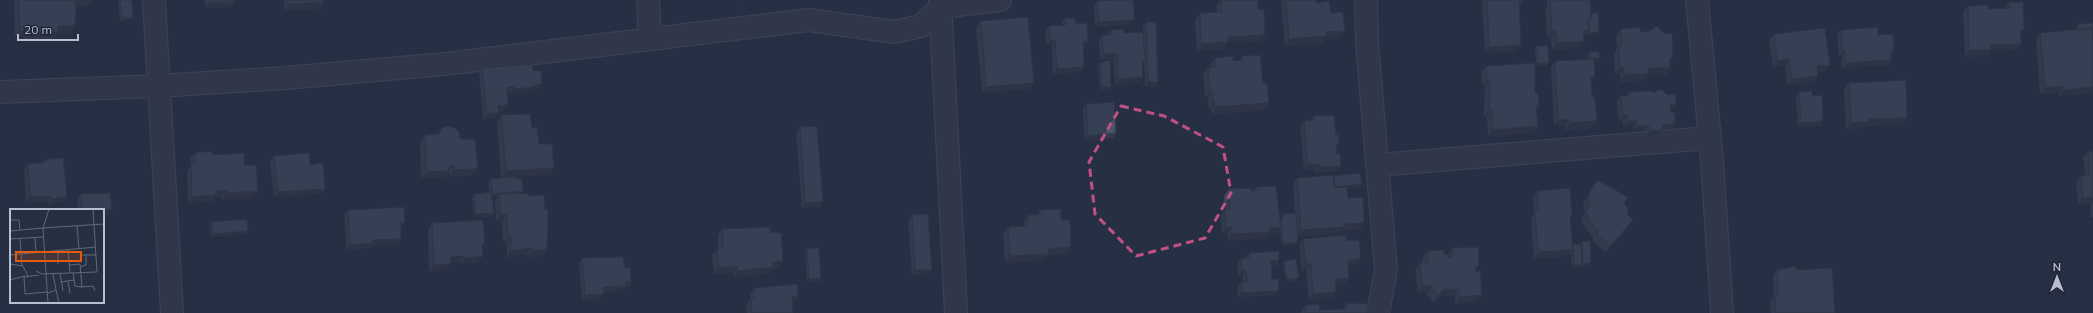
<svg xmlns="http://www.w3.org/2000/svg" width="2093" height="313" font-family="Mulish,sans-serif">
  <rect width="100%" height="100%" fill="#272f43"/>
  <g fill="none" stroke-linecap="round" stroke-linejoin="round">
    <g stroke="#575d6d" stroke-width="24">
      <path id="minor" d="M154,0L172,313
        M648,0L650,39
        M940,0L956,313
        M1366,0L1367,42L1386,270L1378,313
        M1697,0L1712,161L1722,313
        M0,92L159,86L285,78L445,64L809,20L894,32L921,26L941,7L1000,0
        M1377,165L1709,138"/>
    </g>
    <use href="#minor" stroke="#3c4252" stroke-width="22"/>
  </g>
  <path fill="#40485a" d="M14,0H93L89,6L76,7L75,26L71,32L57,33L54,38L24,40V37H15Z
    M118,0H132L133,18L131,20L120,21Z
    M205,0H235L232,7L206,8Z
    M284,0H324V2L320,9L285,10Z
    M1221,0L1260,42L1228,43L1224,49L1197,51L1195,20L1200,13L1217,12L1216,6Z
    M1281,0H1316V3L1331,13L1341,38L1325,39L1322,43L1285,46Z
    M1482,0H1523V2L1519,8L1517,51L1485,53Z
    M1547,0H1590L1591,13L1597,35H1587V33L1583,37L1579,48L1552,50L1551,37L1547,38L1545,9L1548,5Z
    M1097,1L1131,25L1095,27L1094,6Z
    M2009,2L2021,35L2017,50L1990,51L1987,56L1965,57L1963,12L1968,6L1988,9H2005Z
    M1065,18L1076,24L1088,41L1084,46H1083L1081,72L1053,74L1052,45H1046L1045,31L1049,26L1062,25V23Z
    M981,21L1030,89L982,93L976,28Z
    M1146,22L1158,82L1155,87H1145L1144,62L1142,65L1140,82L1115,84L1113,59H1100L1099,40L1102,35H1107L1111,30L1124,33L1143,32V27Z
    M2078,24L2093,33L2092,34L2093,92L2092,93L2059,96V93L2040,94L2036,40L2040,33L2077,30L2076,26Z
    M1621,29L1641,32L1670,62V68L1666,75H1648L1644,80L1620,82V74L1615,75L1614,53L1617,48L1616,36Z
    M1841,30L1878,35L1891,56V60L1888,65L1842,68V55L1839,56L1837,35Z
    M1774,34L1830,65L1825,71L1818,72V76L1813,82L1787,85L1785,66L1773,67L1769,41Z
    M1537,46L1549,63L1547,66H1536L1535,49Z
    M1590,52L1598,61H1594L1591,82L1592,128L1565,130V126H1554L1551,68L1555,61L1588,59V54Z
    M1242,56L1265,110L1212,114L1211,109H1209L1208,97L1205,98L1203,74L1208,68L1211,67L1210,65L1215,58L1233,61H1239Z
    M1100,63L1109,90H1100L1098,66Z
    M1486,66L1535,93L1539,106L1536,110L1538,126L1534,133L1488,136L1487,116H1484L1485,86H1483L1481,73Z
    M482,68L533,71L542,84L539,89L533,90L531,92L510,94V92H507L508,105L504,110L499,111V113L495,118L483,119L479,73Z
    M1849,83L1903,124L1866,126L1864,128L1846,129L1844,89Z
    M1629,92L1673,109L1671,110V112L1675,123L1672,128L1663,129L1660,135L1646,136L1645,130H1634V125L1623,126V120L1619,121L1617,101L1621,96H1626Z
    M1799,92L1812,96L1820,126L1798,127L1796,97Z
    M1086,104L1116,133L1113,138L1085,140L1083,109Z
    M501,115L539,144L554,168L549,175L511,177L522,193L528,196L547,250L543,256L527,257V254L507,258V242L503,243L502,221H496L495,201L498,196L491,197L492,216L474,217L472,197L474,194L490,192L488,182L490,179L510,177L501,178L497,122Z
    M1314,116L1336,149L1337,171L1315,172V169L1304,170L1300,125L1304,121L1311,120Z
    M800,127L820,207L802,208L796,132Z
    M442,128L460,139L473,175L450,177L449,172H448L444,178H421L420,142L425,135L437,134Z
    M2093,151V217H2091L2090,204L2078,205L2076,183L2081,176H2085L2083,158L2088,152Z
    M195,153L212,155L244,165L258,191L253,198L222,200V197L214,198L211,202L188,203L187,171L191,165L190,159Z
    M274,156L310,165L322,194L274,197L270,161Z
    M28,164L64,201L48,204V202L26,201L24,169Z
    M1334,176L1362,184L1360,187L1347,188L1348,198L1360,229L1341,231L1339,233L1297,237L1298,242L1296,245L1282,246L1280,230L1277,234L1268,235L1265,238L1228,241L1227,234H1222L1221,216L1225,209L1224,196L1229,189L1253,191L1256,187L1280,220L1282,218V216L1283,214L1295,213L1293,184L1297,178H1333Z
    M1597,180L1624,203L1629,226L1606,253L1592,241L1593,237L1585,228L1581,220L1585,212L1583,203L1592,187Z
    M1537,191L1570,218L1572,245L1580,244L1582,241L1591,263L1589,266L1581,267V265L1580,267H1572L1571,253L1568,256L1534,259L1531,219L1534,215L1533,197Z
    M81,194L109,214L103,215V210H78L77,199Z
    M348,210L405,223L401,228L397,244L372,245L370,248L347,250L344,215Z
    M1040,210L1061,220L1067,254L1048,255L1044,260L1005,263L1003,234L1008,227L1024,226V222L1028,215H1037Z
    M912,215L932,270L928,275H912L908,220Z
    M212,222L248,231L246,234L211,237L210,224Z
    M432,223L482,247L483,256L478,262L461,264L460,262L451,263L446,270L429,272L428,230Z
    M722,229L770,232L779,267L773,268L769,274L733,277V273L714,274L712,255L717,249H718V235Z
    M1303,239L1346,241L1361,259L1356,265L1348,266L1349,278L1344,284L1335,285L1331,298L1309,300L1306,270L1302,271L1299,245Z
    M807,248L820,282H807L805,251Z
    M1452,248L1476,270L1477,301L1455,304V295L1439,296L1434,302L1426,294L1428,292H1418L1415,270L1420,263H1423V257L1428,251L1444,254H1448Z
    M1249,253L1279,261L1276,266H1272V279L1275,295L1238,297L1237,287L1241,282H1243L1242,276H1238L1237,263L1241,258H1245Z
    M582,258L625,268L631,282L628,287H625L623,291L603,292L600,299L582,300L579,263Z
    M1284,261L1297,281L1286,282L1283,264Z
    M1777,270H1796L1835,313H1771L1770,301L1774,296L1773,276Z
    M754,288L798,297L793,303H792L793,313H747L746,305L750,299V294Z
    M1347,303L1367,313H1301V311L1306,305L1320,310L1343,309Z"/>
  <path fill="#343b4a" d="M76,0H93L89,6L71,7Z
    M737,0H748L736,1Z
    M235,2L232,7L206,8L209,3Z
    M324,2L320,9L285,10L289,4Z
    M1519,2H1523L1519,8Z
    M122,18H133L131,20L120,21Z
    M1135,20L1131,25L1095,27L1099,22Z
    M58,26H75L71,32L57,33L54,38L24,40L29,33Z
    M29,30L24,37H15L20,31Z
    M1589,30L1584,37L1578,38L1583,31Z
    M2021,30H2024L2020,37Z
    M1345,31L1341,38L1325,39L1322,43L1285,46L1289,39L1326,32Z
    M1552,31H1556L1551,37L1547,38Z
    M1599,32L1597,35H1587L1589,33Z
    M1265,35L1260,42L1228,43L1224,49L1197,51L1201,44L1228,37Z
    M1050,40H1055L1052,45H1046Z
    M1088,41L1084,46L1079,47L1083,42Z
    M1584,41L1579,48L1552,50L1557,43Z
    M2021,44L2017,50L1990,51L1987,56L1965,57L1969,50L1991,45Z
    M1521,45L1517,51L1485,53L1489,47Z
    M1845,50L1842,55L1839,56L1842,51Z
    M1891,51H1894L1891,56Z
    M1103,54H1117L1113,59H1100Z
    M1600,58L1598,61L1589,62L1591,59Z
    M1789,59L1785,66L1773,67L1777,61Z
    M1891,60L1888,65L1842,68L1846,63Z
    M1549,63L1547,66H1536L1537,64Z
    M1830,65L1825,71L1812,73L1817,66Z
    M1084,67L1081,72L1053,74L1057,69Z
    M1620,68H1624L1620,74L1615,75Z
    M1649,68H1670L1666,75H1648L1644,80L1620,82L1624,75Z
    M1595,76L1590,83L1591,77Z
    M1818,76L1813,82L1787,85L1792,79Z
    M1143,77L1140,82L1115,84L1118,79Z
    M1487,80H1490L1485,86H1483Z
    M1148,82H1158L1155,87H1145Z
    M1034,83L1030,89L982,93L986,87Z
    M542,84L539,89L533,90L531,92L510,94L514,89Z
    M2063,86L2059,93L2040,94L2045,88Z
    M507,87H514L510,92H504Z
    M1102,87H1111L1109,90H1100Z
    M2093,87V92L2092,93L2059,96L2064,90Z
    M1210,91H1212L1208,97L1205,98Z
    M1213,103H1216L1211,109H1209Z
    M1269,103L1265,110L1212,114L1216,107Z
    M1676,104L1673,109L1667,110L1670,105Z
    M508,105L504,110L495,111L498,106Z
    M1489,110H1492L1487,116H1484Z
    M499,113L495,118L483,119L487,114Z
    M1627,115L1623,120L1619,121L1623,116Z
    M1907,118L1903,124L1866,126L1864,128L1846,129L1851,123L1869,119Z
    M1569,119L1565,126H1554L1558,120Z
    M1597,121L1592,128L1565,130L1570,123Z
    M1627,121H1637L1634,125L1623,126Z
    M1823,121L1820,126L1798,127L1801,123Z
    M1675,123L1672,128L1659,130L1663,125Z
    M1538,126L1534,133L1488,136L1493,130Z
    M1637,126H1649L1645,130H1634Z
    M1663,130L1660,135L1646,136L1649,131Z
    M1116,133L1113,138L1085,140L1088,136Z
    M1336,144H1339L1336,149Z
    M1319,164L1315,169L1304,170L1307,165Z
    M454,165L444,178H421L426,172Z
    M1341,166L1337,171L1315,172L1319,167Z
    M554,168L549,175L501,178L506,171Z
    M478,169L473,175L450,177L454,170Z
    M1362,184L1360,187L1333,190L1335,187Z
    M325,189L322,194L274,197L278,192Z
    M227,190L222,197L214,198L211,202L188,203L192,197L216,191Z
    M258,191L253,198L222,200L227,193Z
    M523,191L521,194H499L498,196L491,197L493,194Z
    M30,196L51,197L48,202L26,201Z
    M67,196L64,201L48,204L52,199Z
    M2093,197V200L2090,204L2078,205L2083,198Z
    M823,202L820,207L802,208L805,203Z
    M112,209L109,214L103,215V210Z
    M494,213L492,216L474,217L476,214Z
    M506,214L502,221H496L501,215Z
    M1633,220L1629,226L1606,253L1610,246Z
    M401,223H405L401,228H397Z
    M1364,223L1360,229L1341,231L1339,233L1296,237L1301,230L1344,224Z
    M1232,227L1227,234H1222L1226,228Z
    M1269,228H1281L1277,234L1268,235L1265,238L1228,241L1232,234Z
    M248,231L246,234L211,237L213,234Z
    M508,236H511L507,242L503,243Z
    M401,239L397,244L372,245L370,248L347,250L350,245L373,240Z
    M1298,242L1296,245L1282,246L1283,244Z
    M1071,247L1067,254L1048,255L1044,260L1005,263L1010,256L1048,249Z
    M532,248L527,254L507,258L511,251Z
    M532,250H547L543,256L527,257Z
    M1573,250L1568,256L1534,259L1538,252Z
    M465,256L460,262L446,264L450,257Z
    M483,256L478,262L461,264L465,258Z
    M1361,259L1356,265L1344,266L1348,260Z
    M783,261L779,267L773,268L769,274L733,277L738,271L772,262Z
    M1271,261H1279L1276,266H1268Z
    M1591,263L1589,266L1581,267L1583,264Z
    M451,264L446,270L429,272L434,265Z
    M1306,264H1311L1306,270L1302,271Z
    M1574,264H1582L1580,267H1572Z
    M719,267H737L733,273L714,274Z
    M915,270H932L928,275H912Z
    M1242,271H1246L1242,276H1238Z
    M1299,278L1297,281L1286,282L1287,280Z
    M1349,278L1344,284L1330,286L1335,279Z
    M809,279H821L820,282H807Z
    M626,282H631L628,287H625L623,291L599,292L603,287Z
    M1422,286H1433L1428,292H1418Z
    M1459,289L1455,295L1439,296L1434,302L1443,290Z
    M1279,291L1275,295L1238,297L1242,293Z
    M1336,292L1331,298L1309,300L1313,294Z
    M604,294L600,299L582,300L585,295Z
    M1482,295L1477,301L1455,304L1460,297Z
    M792,297H798L793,303H787Z"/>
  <path fill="#4b5469" stroke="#343b4a" d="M18,0H82H76L75,26H58V32L29,33V30L20,31Z
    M120,0H132L133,18H122Z
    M209,0H235V2L209,3Z
    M289,0H324V2L289,4Z
    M1115,0H1133L1135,20L1099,22L1097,1Z
    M1221,0H1258V10L1264,9L1265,35L1228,37V42L1201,44L1200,13L1222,12Z
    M1286,0H1316V3L1329,1L1331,13L1343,12L1345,31L1326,32L1327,36L1289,39Z
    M1487,0H1523V2H1519L1521,45L1489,47Z
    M1552,0H1590L1591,18H1588L1589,30L1583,31L1584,41L1557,43L1556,31H1552L1550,2H1553Z
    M2009,2H2023L2024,30H2021V44L1991,45V50H1969L1968,6L1988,5V9L2010,8Z
    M1591,13H1598L1599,32L1589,33L1588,22L1591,18Z
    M1028,17L1034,83L986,87L981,21Z
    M1065,18H1075L1076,24L1087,23L1088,41L1083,42L1084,67L1057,69L1055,40H1050L1049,26L1066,25Z
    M1146,22H1156L1158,82H1148Z
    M2093,23V32H2092V28L2079,30L2078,24Z
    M1656,26L1665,34L1672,33L1673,57L1670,58V68H1649L1648,74L1624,75V68H1620L1618,46H1622L1621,29L1640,27L1641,32L1650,31Z
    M1878,27V35L1893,34L1894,51H1891V60L1846,63L1845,50L1842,51L1841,30Z
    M1825,28L1830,65L1817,66L1818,76L1792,79L1789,59L1777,61L1774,34Z
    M2092,28L2093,41V87L2064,90L2063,86L2045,88L2040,33Z
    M1123,29L1124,33L1143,32L1145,61H1142L1143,77L1118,79L1117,54H1103L1102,35H1111V30Z
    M1537,46H1548L1549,63L1537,64Z
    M1599,51L1600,58L1591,59L1590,52Z
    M1260,55L1263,84L1267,83L1269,103L1216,107V103H1213L1212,91H1210L1208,68L1216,67L1215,58L1233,56V61L1242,60V56Z
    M1594,59L1595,76L1591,77L1592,96L1595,97L1597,121L1570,123L1569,119L1558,120L1555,61Z
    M1110,60L1111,87H1102L1100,63Z
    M1535,63V93H1538L1539,106H1536L1538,126L1493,130L1492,110H1489L1490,80H1487L1486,66Z
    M533,64V71L541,70L542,84L535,85V87L514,89V87H507L508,105L498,106L499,113L487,114L482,68Z
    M1906,80L1907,118L1869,119V122L1851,123L1849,83Z
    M1657,90H1662L1667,95L1675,94L1676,104L1670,105L1671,112L1675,113V123L1663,125V130L1649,131V126H1637V121H1627V115L1623,116L1621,96H1629V92L1652,91L1654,93Z
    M1812,91V96L1822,95L1823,121L1801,123L1799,92Z
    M1114,102L1116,133L1088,136L1086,104Z
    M530,114L532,128H537L539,144H552L554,168L506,171L501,115Z
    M1334,115L1336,135L1338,134L1339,144H1336L1337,154H1340L1341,166L1319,167V164L1307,165L1304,121L1314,120V116Z
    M446,126L455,128L459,132L460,139H475L478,169L454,170V165L449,166V171L426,172L425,135L439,134L442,128Z
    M817,126L823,202L805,203L800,127Z
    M212,151V155L244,153V165H256L258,191L227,193V190L216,191V195L192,197L191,164L196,163L195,153Z
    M2093,151V197L2083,198L2081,176L2090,175L2088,152Z
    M309,153L310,165L323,163L325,189L278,192L274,156Z
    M63,158L67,196L52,199L51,197L30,196L28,164L41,163L49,159Z
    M1360,173L1362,184L1335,187L1334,176Z
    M1333,175L1334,188L1347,187L1348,198L1363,197L1364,223L1344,224V227L1301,230L1297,178Z
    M511,177L522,179L523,191L493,194L490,179Z
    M1597,180L1628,197L1624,203L1628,210L1627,214L1633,220L1610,246L1597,235L1598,230L1590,221L1586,213L1589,206L1588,196Z
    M1276,186L1281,228H1269L1270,232L1232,234V227L1226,228L1225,209H1230L1229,189L1251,188V191H1256V187Z
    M1570,188L1572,216H1570L1573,250L1538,252L1535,213L1539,212L1537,191Z
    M491,192L494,213L476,214L474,194Z
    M110,193L112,209L103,210H82L81,194Z
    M528,193V196L544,195L545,209H548L547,250H532V248L511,251V236H508L506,214L501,215L499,194Z
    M404,207L405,223H401V239L373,240V243L350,245L348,210Z
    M1061,209V220H1070L1071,247L1048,249L1049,254L1010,256L1008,227L1029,226L1028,215H1040V210Z
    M1296,213L1298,242L1283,244L1281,218H1283V214Z
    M928,214L932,270H915L912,215Z
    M247,219L248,231L213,234L212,222Z
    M483,220L485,244H482L483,256L465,258V256L450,257L451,264L434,265L432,223Z
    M770,227V232L781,233L783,261L772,262L774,267L738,271L737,267H719L717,249L723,248L722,229Z
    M1346,235V241L1359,240L1361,259L1348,260L1349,278L1335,279L1336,292L1313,294L1311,264H1306L1303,239Z
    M1582,241H1590L1591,263L1583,264Z
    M1581,244L1582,264H1574L1573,245Z
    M1478,247L1479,266L1476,267V272L1480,271L1482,295L1460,297L1459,289L1443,290L1439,295L1431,288L1433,286H1422L1420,263L1428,262V251L1443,250L1444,254H1448V257H1452V248Z
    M807,248H819L821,279H809Z
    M1279,251V261H1271L1272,279H1278L1279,291L1242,293L1241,282H1247L1246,271H1242L1241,258H1249V253Z
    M623,257L625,268H630L631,282H626V286L603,287L604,294L585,295L582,258Z
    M1296,259L1299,278L1287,280L1284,261Z
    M1797,266L1796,270L1832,268L1835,313H1776L1775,295H1778L1777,270Z
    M797,284L798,297H792L793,313H752L751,298H755L754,288Z
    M1347,303L1367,304V313H1306V305L1319,304L1320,310L1347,309Z"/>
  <path d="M0 0H2093V313H0ZM1121,106L1164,116L1223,147L1231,193L1205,238L1136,256L1095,214L1089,162Z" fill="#272f43" fill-opacity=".55" fill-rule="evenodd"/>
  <path fill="none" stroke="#bf5283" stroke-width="3" stroke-dasharray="8 5" stroke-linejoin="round" d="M1121,106L1164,116L1223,147L1231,193L1205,238L1136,256L1095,214L1089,162Z"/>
  <g transform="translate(10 209)">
    <rect width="94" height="94" fill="#272f43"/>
    <path fill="none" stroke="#61687a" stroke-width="1" d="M0,11H9L10,21M67,17L69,40M0,22L33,19L39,0M25,29L26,44M0,30L33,28M10,30L12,57M58,41L60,64M0,46L86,38M72,46H86M0,55L13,57L18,67M48,55V41M60,56L70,55L72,78L83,77L85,82M70,58L76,56V46M26,62L32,65L87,63L83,0M50,64L53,82M63,64L65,77L72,78M43,65L46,81M29,66L14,68L15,85L37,83M0,71L15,67M58,72L60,84M51,73L64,71M38,84L46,81L49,94M38,94L33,19L94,15"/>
    <path fill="#e8590c" fill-opacity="0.15" stroke="#e8590c" stroke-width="2" d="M6,43H71V52H6Z"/>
    <rect width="94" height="94" fill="none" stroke="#b9becc" stroke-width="2"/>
  </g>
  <g transform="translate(2057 277)" stroke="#202738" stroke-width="3" paint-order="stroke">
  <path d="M0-3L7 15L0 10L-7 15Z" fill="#b9becc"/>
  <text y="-6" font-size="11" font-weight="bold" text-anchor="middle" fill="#b9becc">N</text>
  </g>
  <path d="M18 34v6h60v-6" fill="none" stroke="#b9becc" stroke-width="2"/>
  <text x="24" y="34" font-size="12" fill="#b9becc" stroke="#202738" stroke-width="3" paint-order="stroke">20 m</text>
</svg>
